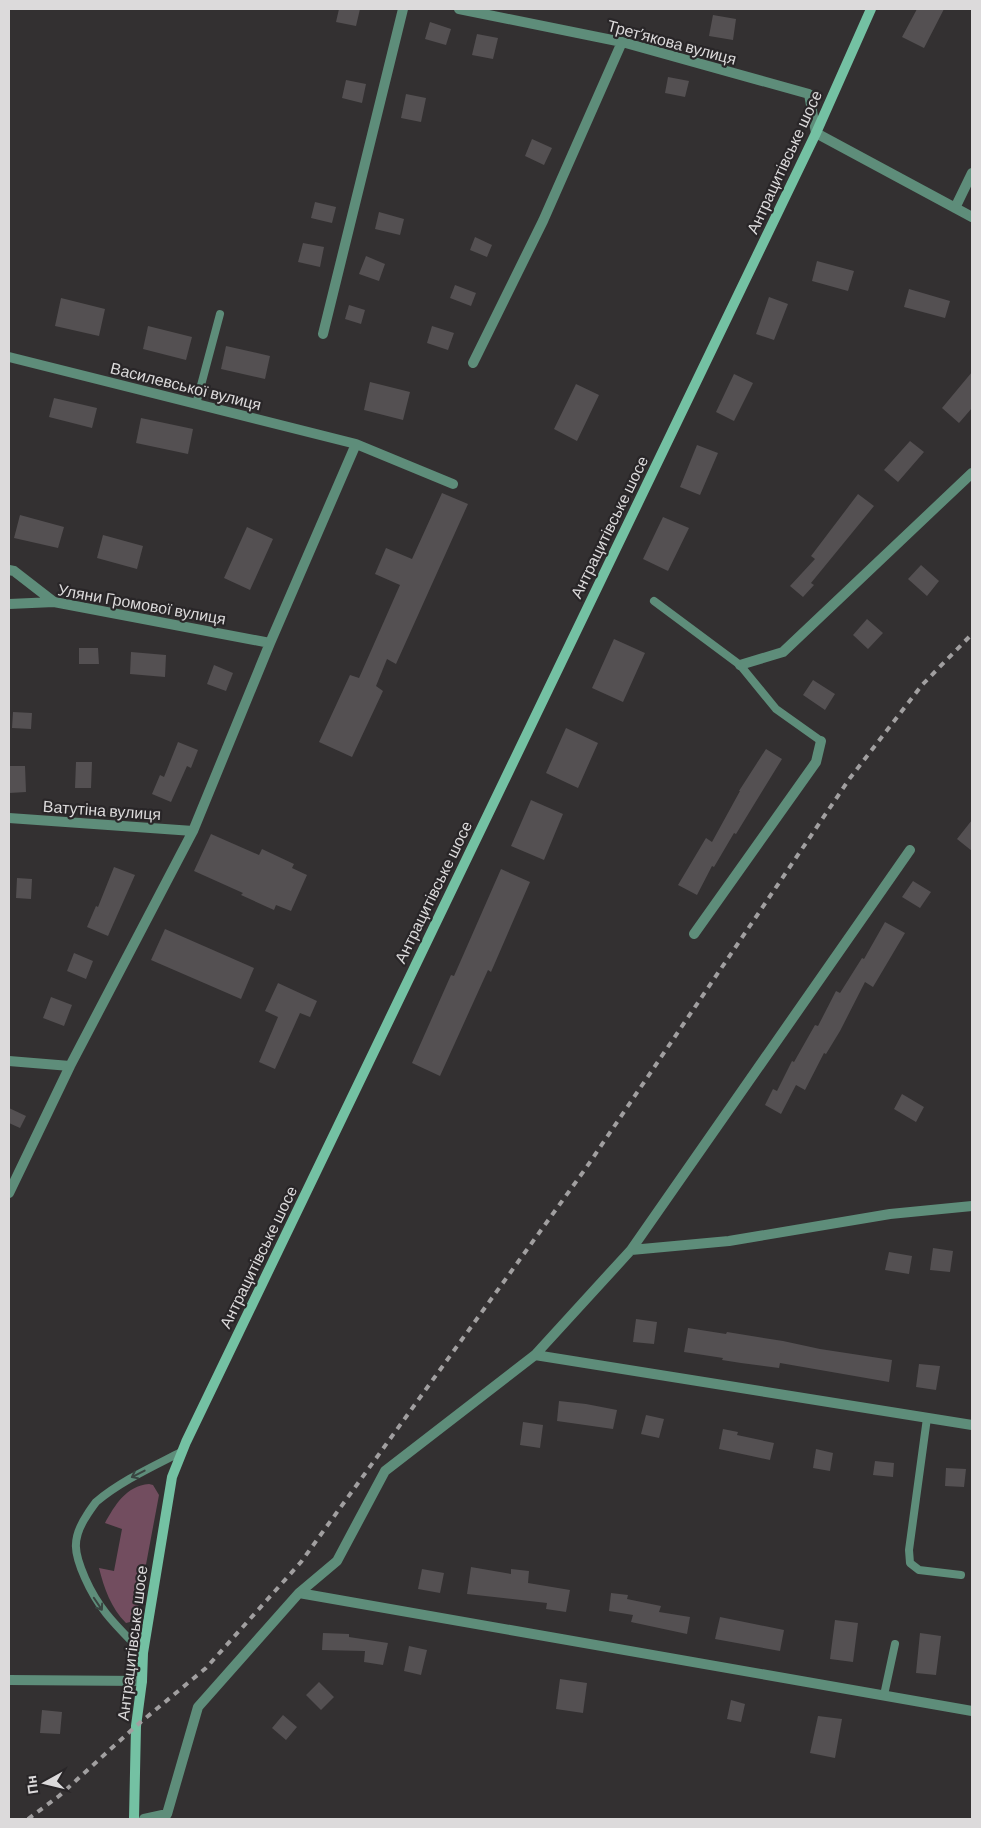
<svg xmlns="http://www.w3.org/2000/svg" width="981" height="1828" font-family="Barlow,sans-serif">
  <rect width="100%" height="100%" fill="#333031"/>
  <path fill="#724d5f" d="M149,1484L153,1485L159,1495L136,1618L130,1622L126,1623C111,1608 104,1588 99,1568L114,1571L122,1529L105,1523C115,1505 126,1486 149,1484Z"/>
  <path fill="#545052" d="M339,9H360L356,26L336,22Z
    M917,9H944L924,48L902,37Z
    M713,15L736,19L733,40L709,36Z
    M430,22L451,29L446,45L425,39Z
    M477,34L498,38L493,59L472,55Z
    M668,77L689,81L685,97L665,93Z
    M346,80L366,84L362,103L342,98Z
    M406,94L426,98L421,122L401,118Z
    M532,139L552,148L544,165L525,156Z
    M315,202L336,207L332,223L311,218Z
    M379,212L404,219L400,235L375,229Z
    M475,237L492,245L487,257L470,250Z
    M303,243L324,247L320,267L298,262Z
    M366,256L385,264L379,281L359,274Z
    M817,261L854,271L848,291L812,281Z
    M455,285L476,293L471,306L450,298Z
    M909,289L950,301L945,318L904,307Z
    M769,297L788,304L774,340L756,334Z
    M61,298L105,309L99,336L55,326Z
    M349,305L365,310L361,324L345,319Z
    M148,326L192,337L186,360L143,349Z
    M432,326L454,333L448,350L427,343Z
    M226,346L270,356L265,379L221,369Z
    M972,372V408L959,423L942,408Z
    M734,374L753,383L734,421L716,412Z
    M370,382L410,392L403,420L364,410Z
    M576,384L599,395L577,441L554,429Z
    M54,398L97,408L92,428L49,417Z
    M141,418L193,429L188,454L136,443Z
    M910,441L924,452L898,482L884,470Z
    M697,445L718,453L700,495L680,487Z
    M442,493L468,504L396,664L387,659L376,686L383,691L352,757L319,742L350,675L359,678L400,585L375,574L386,548L412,559Z
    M858,494L874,506L811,583L814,585L803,597L790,586L815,559L811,556Z
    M20,515L64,527L58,548L14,538Z
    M663,517L689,528L668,571L643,559Z
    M247,527L273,539L250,590L224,578Z
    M103,535L143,546L137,569L97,558Z
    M921,565L939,581L927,596L908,579Z
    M867,619L883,633L868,649L853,635Z
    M614,639L645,653L623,702L592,688Z
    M79,648H98L99,664H79Z
    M131,652L166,655L165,677L130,674Z
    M214,665L233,673L226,691L207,684Z
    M813,680L835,694L825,710L803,695Z
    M13,712L32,713L31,729L12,728Z
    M566,728L598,743L578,788L546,773Z
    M178,742L198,750L191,768L187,766L171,802L152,794L160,775L164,777Z
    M766,749L782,759L736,834L734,833L714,867L712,866L697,895L678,885L706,838L712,842L740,791H739Z
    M76,762H92L91,788H75Z
    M9,766H25L26,792L9,793Z
    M531,800L563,814L544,860L511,846Z
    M972,820V851L957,839Z
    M211,834L259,855L262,849L294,864L292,868L307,875L291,911L276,905L274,910L241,895L243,893L194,871Z
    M114,867L135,875L108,936L87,927L96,906L98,907Z
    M501,869L530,882L491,972L488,970L440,1076L412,1063L451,975L454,976Z
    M17,878L32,879L31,899L16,898Z
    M913,881L931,892L920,908L902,897Z
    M885,922L905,933L873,987L865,982L840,1031L826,1054L824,1053L805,1090L796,1085L781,1114L765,1105L773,1089L777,1091L792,1061L794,1062L815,1025L818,1026L836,991L840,993L862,958L864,959Z
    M165,929L254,968L241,999L151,960Z
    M74,953L93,961L86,979L67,971Z
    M278,983L317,1001L310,1017L300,1013L275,1069L259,1062L278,1017L265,1011Z
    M51,997L72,1005L64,1026L43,1018Z
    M902,1094L924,1107L916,1122L894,1109Z
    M9,1108L26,1116L20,1128L9,1123Z
    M933,1248L953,1251L950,1272L930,1270Z
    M889,1252L912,1256L909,1274L885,1270Z
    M636,1319L657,1322L654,1344L633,1342Z
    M688,1328L726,1334L727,1332L783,1341L820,1349L892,1360L889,1382L780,1363L779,1368L741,1363L722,1360L723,1358L684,1352Z
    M919,1364L940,1366L936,1390L916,1387Z
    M559,1401L586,1404L617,1410L613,1429L557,1421Z
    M646,1415L664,1419L659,1438L641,1434Z
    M523,1422L543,1425L540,1448L520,1445Z
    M723,1429L738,1432L737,1435L774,1443L770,1460L719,1449Z
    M816,1449L833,1453L830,1471L813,1468Z
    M875,1461L894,1463L893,1477L873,1475Z
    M946,1468L966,1469L964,1487L945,1486Z
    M471,1567L511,1574V1569L529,1571L528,1583L570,1590L566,1612L546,1609L547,1603L467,1594Z
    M422,1569L444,1573L440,1593L418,1589Z
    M611,1593L628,1595L627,1599L661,1606L659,1612L690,1617L687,1634L631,1622L633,1615L609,1611Z
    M720,1617L784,1630L780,1651L715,1639Z
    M835,1620L858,1623L853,1662L830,1659Z
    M323,1633L349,1634V1637L388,1643L383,1665L364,1662L365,1651L322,1650Z
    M920,1633L941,1636L936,1675L916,1673Z
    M409,1646L427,1650L421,1675L404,1671Z
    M560,1679L587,1683L583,1713L556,1709Z
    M319,1682L334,1697L321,1710L306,1695Z
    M731,1700L745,1704L741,1722L727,1719Z
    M42,1710L62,1712L60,1734L40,1733Z
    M283,1715L297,1727L286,1740L272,1728Z
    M818,1716L842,1719L835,1758L810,1753Z"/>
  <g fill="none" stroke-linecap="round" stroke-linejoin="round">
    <path stroke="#5e8d7a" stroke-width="8" d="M196,404L220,314
      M654,601L740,665L776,709L821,741
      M927,1418L909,1550L910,1563L919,1570L961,1575
      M143,1653C118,1627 100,1612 85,1578C74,1553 71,1539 87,1515C90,1510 93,1506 96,1502C121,1481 152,1467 181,1452
      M884,1695L895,1644"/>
    <path stroke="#5e8d7a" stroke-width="10" d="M459,9L622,42L809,94L816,133L972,217
      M955,208L972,173
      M323,334L403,9
      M9,357L356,444
      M473,363L543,221L622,42
      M9,570L14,571L54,602
      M9,604L54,602L270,643
      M740,665L783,652L972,473
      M9,818L193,831
      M694,934L816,762L821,741
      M9,1061L70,1066
      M9,1193L70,1066L193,831L270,643L356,444L453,484
      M631,1250L910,850
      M535,1355L972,1425
      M299,1593L972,1711
      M9,1680L142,1681
      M144,1819L167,1814L198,1707L299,1593L337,1561L385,1471L535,1355L631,1250L729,1241L890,1214L972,1206"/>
    <path stroke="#74c1a3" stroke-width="10" d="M134,1819L136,1726L142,1681L143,1653L172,1477L186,1442L816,133L871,9"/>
    <path stroke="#a19fa0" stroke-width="4" stroke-dasharray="6 6" stroke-linecap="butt" d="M28,1819L59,1796L136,1726L206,1668L301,1562L586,1168L850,778L922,685L972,634"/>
  </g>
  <defs><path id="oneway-shaft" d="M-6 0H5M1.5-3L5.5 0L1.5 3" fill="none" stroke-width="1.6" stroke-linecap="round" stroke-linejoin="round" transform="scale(1.25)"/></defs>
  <g stroke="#394541">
    <use href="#oneway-shaft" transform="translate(138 1474) rotate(153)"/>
    <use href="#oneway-shaft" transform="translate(98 1604) rotate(56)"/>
  </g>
  <g text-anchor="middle" stroke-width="4.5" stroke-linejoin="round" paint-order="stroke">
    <g font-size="16" fill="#dcdadb" stroke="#292628">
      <text transform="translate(672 42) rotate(15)" y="6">Третʼякова вулиця</text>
      <text transform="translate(784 162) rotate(-65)" y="6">Антрацитівське шосе</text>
      <text transform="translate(186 386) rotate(14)" y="6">Василевської вулиця</text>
      <text transform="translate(609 527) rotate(-64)" y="6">Антрацитівське шосе</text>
      <text transform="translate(142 604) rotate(10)" y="6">Уляни Громової вулиця</text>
      <text transform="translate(102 810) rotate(4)" y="6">Ватутіна вулиця</text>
      <text transform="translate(433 892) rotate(-64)" y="6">Антрацитівське шосе</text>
      <text transform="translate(258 1257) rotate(-64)" y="6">Антрацитівське шосе</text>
      <text transform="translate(132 1643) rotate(-83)" y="6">Антрацитівське шосе</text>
    </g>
  </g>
  <rect width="981" height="1828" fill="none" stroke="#dcdadb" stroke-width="20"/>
  <g transform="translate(45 1783) rotate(262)" stroke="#292628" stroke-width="4" paint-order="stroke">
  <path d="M0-4L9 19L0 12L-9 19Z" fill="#dcdadb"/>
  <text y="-8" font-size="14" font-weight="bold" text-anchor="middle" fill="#dcdadb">Пн</text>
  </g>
</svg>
